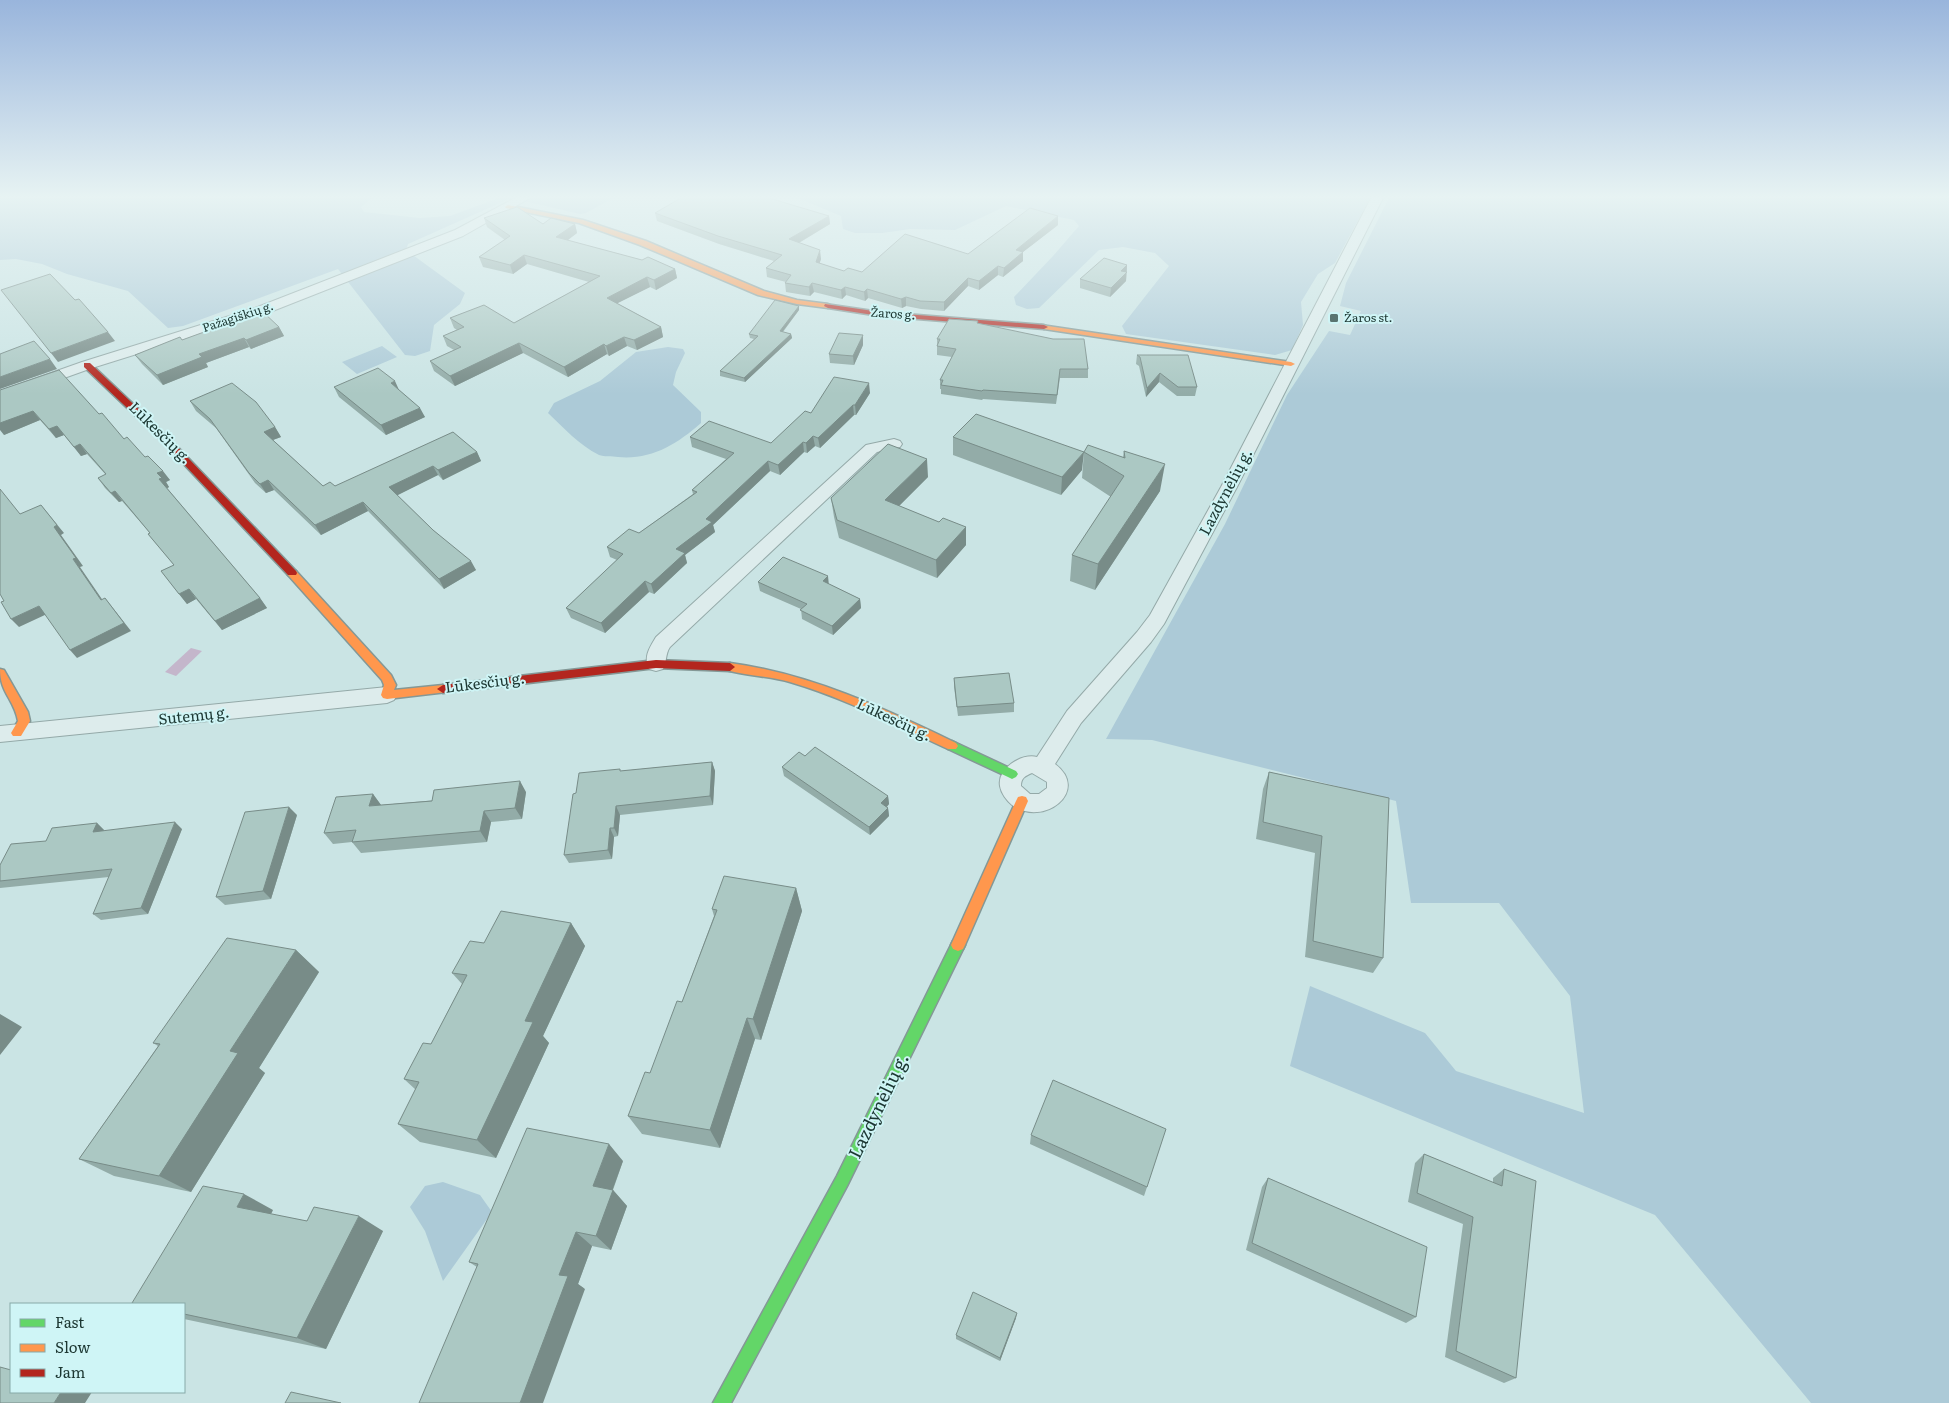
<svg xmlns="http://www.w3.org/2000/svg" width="1949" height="1403" font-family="Literata,serif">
  <rect width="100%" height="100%" fill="#cae4e4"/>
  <path fill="#accad7" d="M0,198H372L361,207L364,212L420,218L450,216L499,198H613L586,213L580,214L511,198L408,244L406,250L465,293L460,304L434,325L430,351L415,356L405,355L338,269L183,326L168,328L128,291L67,274L42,264L16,259L0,260Z
    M798,198H1370L1335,263L1318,274L1301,302L1303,325L1292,350L1275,355L1126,334L1122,326L1169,266L1155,253L1123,247L1099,250L1039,308L1027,309L1016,305L1014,297L1053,256L1079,226L1074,220L1006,206L955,230L910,229L882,233H855L843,229L841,216Z
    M1389,198H1949V1403H1811L1655,1215L1290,1066L1310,986L1425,1033L1456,1071L1584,1113L1570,996L1499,903H1411L1396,801L1152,740L1106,739L1225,524L1287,395L1329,331L1350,335L1361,311L1340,306L1346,283Z
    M382,346L397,357L357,374L342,362Z
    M668,347L683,349L685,353L676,372L673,385L701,412V423C676,445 651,460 618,457C612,456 604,457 599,455C579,445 564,428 548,413L554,403L600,381L636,352Z
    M443,1182L480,1195L492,1212L443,1281L425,1231L410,1207L425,1186Z"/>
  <path fill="#c4b6cb" d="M191,648L202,651L176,676L165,672Z"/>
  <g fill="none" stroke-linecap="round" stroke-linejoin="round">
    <g stroke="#94a9a8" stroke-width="2">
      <path id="street" d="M515,198H530L463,236L265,314L92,368L0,401V391L82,362L255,308L455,230Z
        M1371,198H1383L1237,487L1164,624L1151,642L1081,723L1055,764C1091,791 1043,828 1012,805C1007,801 1001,793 1000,786C997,768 1022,753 1037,757L1067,711L1137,632L1150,615L1221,487ZM1032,773L1047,782V788L1039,794H1030L1021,786C1021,778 1025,776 1032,773Z
        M894,439L900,441L902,444L900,447L877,452L670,647C665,654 667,662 663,669L656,671L649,669C643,657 650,647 656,637L866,445Z
        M387,687L394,690L397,695L394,700L387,703L0,742V726Z"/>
    </g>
    <g stroke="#849896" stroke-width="3">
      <path id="fast" d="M952,741L1016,771L1018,774L1016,777L1012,779L1008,777L948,749L946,746L948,743Z
        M958,939L963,941L965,945L847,1186L731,1403H713L837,1176L953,941Z"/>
    </g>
    <g stroke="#849896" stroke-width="3">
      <path id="slow" d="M508,205L583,220L646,241L764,291L797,300L828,304L832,306L828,308L797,304L758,295L640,245L579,223L506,208L505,207Z
        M1041,325L1291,362L1295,364L1291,366L1044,329L1040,327Z
        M292,570L296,571L391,675L396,685L394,690L443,685L447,686L449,689L447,692L387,699L383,698L381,695L384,685L382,680L288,575L287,573Z
        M730,663C811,674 883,708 956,743L958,746L956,749H948C896,725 845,698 790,682C769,676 747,676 726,670L725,667L726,664Z
        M0,669L4,670L28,712L30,721L21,736H13L11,733L18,721C14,699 0,693 0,669Z
        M1022,796L1026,797L1028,801L965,945L963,949L958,951L953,949L951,945L1016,801L1018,797Z"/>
    </g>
    <g stroke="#849896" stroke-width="3">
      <path id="jam" d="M825,304L880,312L1044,325L1048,327L1044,329L880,316L828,308L824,306Z
        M84,363H90L169,438L296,571L297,573L296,575H288L163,442L84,367Z
        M656,660L730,663L735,667L730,671L656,668L443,693L437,689L443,685Z"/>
    </g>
    <use href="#street" fill="#ddecec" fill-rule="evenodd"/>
    <use href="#fast" fill="#63d668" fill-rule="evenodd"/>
    <use href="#slow" fill="#ff974d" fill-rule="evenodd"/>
    <use href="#jam" fill="#b3261e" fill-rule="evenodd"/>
  </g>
  <path fill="#93aca8" d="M655,213L829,216L830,224L799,243L821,259L819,264L844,271L862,272L968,254L1058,225L1023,252V261L1003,277L998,275L979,290L968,286L944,311L921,309L906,306L902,308L868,298L865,301L846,295L842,299L814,292L810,296L786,292L785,283L786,282L767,277L766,268L774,261L719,244L657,221Z
    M484,218L543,224H575L577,233L567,240L675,269L677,278L656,290L650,287L617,303L661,327L663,337L637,350L627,346L609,356L607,354L568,377L523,353L455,386L434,371L430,361L454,350L447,346L443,336L457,330L454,328L450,318L514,323L589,282L527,264L513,274L483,267L479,257L505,240L487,227Z
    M1127,265L1126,281L1110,297L1080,288V279Z
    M799,310L783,332L791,334L792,338L745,382L720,376V371L754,339L750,338L749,334Z
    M978,323L1088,369V378H1060L1056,404L983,399L982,400L941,394V389H940V380L952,357L937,355V339Z
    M279,327L284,336L251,349L249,347L206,363L208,367L163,385L142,364L135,355Z
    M863,345L854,365L830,363L829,354Z
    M1137,355L1197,387L1195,396H1177L1159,382L1146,397L1139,366L1136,364Z
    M334,387L399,390L425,417L386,435L339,397Z
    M0,390L99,414L124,439L170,480L166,482L169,487L167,488L260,598L267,608L222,630L196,599L187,604L161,571L174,565L148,534L150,533L122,501L119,502L105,488L98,478L106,475L87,454L81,456L64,435L56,438L40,420L4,435Z
    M870,393L856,415H854L820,448L815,446L807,453L804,452L780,475L770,471L713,525L715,532L685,555L687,563L654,594L649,592L605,633L571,618L566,608L617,560L610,557L607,547L639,533L693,494L692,490L726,459L692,447L690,437L771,443L811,413Z
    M190,401L275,427L281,437L273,440L323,486H335L477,452L481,461L443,480L438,475L397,495L433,530L476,570L444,589L368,511L321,535L274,490L266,493L255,483L216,428L196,411Z
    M953,437L1082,470L1061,495L953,455Z
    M1124,451L1160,491L1095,590L1070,581L1072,555L1111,497L1082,478L1084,452L1123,457Z
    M928,477L899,506L939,522L966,527V545L937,578L839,538L834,517L831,498Z
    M758,582L829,584L860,599L861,608L833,635L802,619L801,609L760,591Z
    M954,678L1014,703V712L958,716L954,687Z
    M805,756L888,796L889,804L887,807L888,808L889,816L870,835L784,776L782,767Z
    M712,762L715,771L713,805L620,815L618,836L614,837L612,859L569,863L564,855L576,793L621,771Z
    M1269,772L1389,798L1383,958L1373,973L1305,957L1315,853L1256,839L1263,789Z
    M526,792L522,819L491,822L487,842L361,853L352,842L333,844L324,833L373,794L381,805Z
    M297,815L271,899L225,905L216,897Z
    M97,823L104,830V831L182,829L148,914L101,920L93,914L109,877L0,888V865L46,841Z
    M796,888L802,911L761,1040L755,1039L720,1148L642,1134L628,1116L650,1073L682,1002L714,916L712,909Z
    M571,923L585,946L543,1036L549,1043L496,1158L420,1142L398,1124L416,1090L404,1079L431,1044L462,984L452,973L484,943Z
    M296,950L319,972L259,1068L265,1073L191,1192L114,1176L79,1159L158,1046L153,1043Z
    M1031,1135L1147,1187L1144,1196L1030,1144Z
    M1424,1154L1493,1183V1178L1504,1169L1516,1378L1504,1383L1445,1357L1463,1224L1408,1202L1415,1163Z
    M623,1161L613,1190L627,1206L611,1250L592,1246L578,1284L585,1289L477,1267L469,1262Z
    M1268,1178L1416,1317L1406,1323L1246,1250L1262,1187Z
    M273,1210L271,1214L307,1221L383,1231L326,1349L184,1319V1304Z
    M1016,1318L1000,1361L956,1339V1335Z"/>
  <path fill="#788c88" d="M829,216L830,224L790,248L789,239Z
    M1058,216V225L1023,252V261L1003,277L1004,268L1016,250Z
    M575,224L577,233L559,247L556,237Z
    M820,250L821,259L817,271L816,262Z
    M524,255L527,264L513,274L510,265Z
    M1127,265L1126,281L1110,297L1111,288L1121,271Z
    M998,266V275L979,290V281Z
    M675,269L677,278L656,290L654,280Z
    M647,277L650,287L610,307L607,298Z
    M968,278V286L944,311V302Z
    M812,283L814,292L810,296L809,287Z
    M845,287L846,295L842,299L841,290Z
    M867,289L868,298L865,301L864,292Z
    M906,297V306L902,308L901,299Z
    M799,306V310L780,335V331Z
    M279,327L284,336L251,349L246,340Z
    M661,327L663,337L637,350L634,340Z
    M108,332L115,341L58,362L51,353Z
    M791,334L792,338L745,382L744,378Z
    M863,335V345L854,365L853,356Z
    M624,337L627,346L609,356L606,346Z
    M244,338L249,347L206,363L208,367L163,385L157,375L199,354Z
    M519,343L523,353L455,386L450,376Z
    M604,344L607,354L568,377L564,367Z
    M50,359L57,369L0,389V377Z
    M1160,373L1159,382L1146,397L1147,388Z
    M395,381L399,390L391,383Z
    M869,383L870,393L856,415L855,405Z
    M853,405L854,415L820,448L818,438Z
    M420,408L425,417L386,435L381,425Z
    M33,411L40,420L4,435L0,430V423Z
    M57,426L64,435L56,438L49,429Z
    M275,427L281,437L270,441L264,432Z
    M813,436L815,446L807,453L806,443Z
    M803,442L804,452L780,475L778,465Z
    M80,444L87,454L81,456L74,447Z
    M477,452L481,461L443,480L438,470Z
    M1084,452L1082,470L1061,495L1062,477Z
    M927,459L928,477L886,519L885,500Z
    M768,461L770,471L713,525L715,532L685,555L687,563L654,594L651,584L676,549L706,519Z
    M1165,464L1160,491L1095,590L1098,564Z
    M433,466L438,475L394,497L389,487Z
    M163,471L170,480L166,482L169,487L166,489L159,479L157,473Z
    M268,480L274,490L266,493L260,484Z
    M115,491L122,501L119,502L111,493Z
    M363,502L368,511L321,535L315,525Z
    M41,505L64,533L61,535L83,566L80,567L108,608L101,600L73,559Z
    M966,527V545L937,578L936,560Z
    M471,561L476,570L444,589L439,579Z
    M828,576L829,586L823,581Z
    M645,581L649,592L605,633L601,623Z
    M189,589L196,599L187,604L179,594Z
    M105,598L131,631L77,658L70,650Z
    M260,598L267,608L222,630L215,621Z
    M860,599L861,608L833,635L832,626Z
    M39,606L47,614L19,627L11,619Z
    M712,762L715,771L713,805L710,796Z
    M520,781L526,792L522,819L515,808Z
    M373,794L381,805L369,806Z
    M888,796L889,804L882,812L881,803Z
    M616,806L620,815L618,836L614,828Z
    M289,807L297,815L271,899L263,891Z
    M888,808L889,816L870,835L869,827Z
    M484,811L491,822L487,842L480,831Z
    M175,822L182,829L148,914L141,908Z
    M97,823L104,830L100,838L93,832Z
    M610,828L614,837L612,859L608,850Z
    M796,888L802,911L761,1040L753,1019Z
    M571,923L585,946L543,1036L549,1043L496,1158L477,1140L525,1021Z
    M296,950L319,972L259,1068L265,1073L191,1192L159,1176L230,1051Z
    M0,1014L22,1027L0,1055Z
    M747,1018L755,1039L720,1148L710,1130Z
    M609,1144L623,1161L611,1194L613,1190L627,1206L611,1250L596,1236L593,1186Z
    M244,1194L273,1210L266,1223L237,1207Z
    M359,1216L383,1231L326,1349L297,1338Z
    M576,1232L592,1246L578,1284L585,1289L543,1403H520L559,1275Z
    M1017,1313L1016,1318L1000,1361V1358Z
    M61,1392H92L85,1403H54Z"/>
  <path fill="#abc8c3" stroke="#788c88" d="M681,198H769L829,216L789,239L820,250L816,262L844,271L848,268L862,272L905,234L968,254L1030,208L1058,216L1016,250L1023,252L1004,268L998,266L979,281L968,278L944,302L920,301L906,297L901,299L867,289L864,292L845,287L841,290L812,283L809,287L785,283L791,275L766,268L782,255L718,236L655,213Z
    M517,207L543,224L551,218L575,224L556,237L642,260L648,257L675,269L654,280L647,277L607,298L661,327L634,340L624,337L606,346L604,344L564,367L519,343L450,376L430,361L461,347L443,336L464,327L450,318L484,305L514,323L600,276L524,255L510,265L479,257L510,236L484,218Z
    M1104,258L1127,265L1121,271L1127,272L1111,288L1080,279Z
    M50,274L75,300L79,299L108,332L51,353L1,290Z
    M775,300L799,306L780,331L791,334L744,378L720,371L758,336L749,334Z
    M262,311L279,327L246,340L244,338L199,354L202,357L157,375L135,355L180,337L182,340Z
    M949,319L978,321L977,323L1053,339H1084L1088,369H1060L1057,395L983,390L982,391L941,385L943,380H940L956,349L937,346L940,339H937Z
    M839,333L863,335L853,356L829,354Z
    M34,341L50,359L0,377V354Z
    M1137,355H1188L1197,387H1178L1160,373L1147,388L1140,357Z
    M378,368L395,381L391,383L420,408L381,425L334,387Z
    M59,370L99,414L102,413L124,439L127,437L145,457L148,456L163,471L157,473L162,478L159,479L260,598L215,621L189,589L179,594L161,571L174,565L148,534L150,533L115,491L111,493L98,478L106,474L80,444L74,447L57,426L49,429L33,411L0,423V390Z
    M834,377L869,383L855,405H853L818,438L813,436L806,443L803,442L778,465L768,461L706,519L712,522L676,549L685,553L651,584L645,581L601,623L566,608L623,554L607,547L629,529L639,533L697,492L692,490L734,453L690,437L709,421L771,443L805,411L811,413Z
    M232,383L256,402L275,427L264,432L323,486L330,482L335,486L453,432L477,452L438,470L433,466L389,487L433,530L471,561L439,579L363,502L315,525L268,480L260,484L249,473L210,419L190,401Z
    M976,414L1084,452L1062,477L953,437Z
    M888,444L927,459L885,500L939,522L943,518L966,527L936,560L837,520L831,498Z
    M1088,445L1125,458L1124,451L1165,464L1098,564L1072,555L1124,476L1084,452Z
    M0,489L20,514L41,505L57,525L54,527L76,558L73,559L101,600L105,598L124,623L70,650L39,606L11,619L1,602L4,601L0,594Z
    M783,557L828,576L823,581L860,599L832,626L800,610L807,604L758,582Z
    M1009,673L1014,703L957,707L954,678Z
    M815,747L888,796L881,803L888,808L869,827L782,767L799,752L805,756Z
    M712,762L710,796L616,806L614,828H610L608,850L564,855L573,794L576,793L579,773L620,769V771Z
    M1269,772L1389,798L1383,958L1313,941L1322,836L1263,822Z
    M520,781L515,808L484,811L480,831L352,842L356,830L324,833L336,797L373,794L369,806L432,801L434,790Z
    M289,807L263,891L216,897L245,812Z
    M175,822L141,908L93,914L112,869L0,881V865L11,844L46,841L52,828L97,823L93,832Z
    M724,876L796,888L753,1019L747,1018L710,1130L628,1116L645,1072L650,1073L677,1001L682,1002L717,910L712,909Z
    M501,911L571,923L525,1021L533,1022L477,1140L398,1124L419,1082L404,1079L423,1043L431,1044L467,975L452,973L470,941L484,943Z
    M227,938L296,950L230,1051L238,1053L159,1176L79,1159L160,1044L153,1043Z
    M1053,1080L1166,1129L1147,1187L1031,1135Z
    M527,1128L609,1144L593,1186L613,1190L596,1236L576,1232L559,1275L568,1276L520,1403H419L478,1264L469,1262Z
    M1424,1154L1502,1186L1504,1169L1536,1181L1516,1378L1456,1351L1473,1217L1417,1193Z
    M1268,1178L1427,1247L1416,1317L1252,1243Z
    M203,1186L244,1194L237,1207L307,1221L314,1207L359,1216L297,1338L184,1314V1304H136L132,1303Z
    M973,1292L1017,1313L1000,1358L956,1335Z
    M0,1367L11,1370V1392H61L54,1403H0Z
    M291,1392L341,1403H285Z"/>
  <linearGradient id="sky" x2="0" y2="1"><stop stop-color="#99b5dc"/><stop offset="0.5" stop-color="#e7f3f3"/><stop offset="1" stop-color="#e7f3f3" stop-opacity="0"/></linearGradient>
  <rect width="1949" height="394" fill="url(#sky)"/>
  <rect fill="#597470" stroke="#cff5f6" stroke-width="2" x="1329" y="313" width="10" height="10" rx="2.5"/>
  <g text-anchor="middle" stroke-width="4" stroke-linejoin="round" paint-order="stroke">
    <g font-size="12" fill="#1c3732" stroke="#cff5f6">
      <text transform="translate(893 314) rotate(4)" y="4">Žaros g.</text>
      <text transform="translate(238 317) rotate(-18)" y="4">Pažagiškių g.</text>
    </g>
    <g font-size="12" fill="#1c3732" stroke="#cff5f6" text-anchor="start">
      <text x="1344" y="322">Žaros st.</text>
    </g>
    <g font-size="15" fill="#1c3732" stroke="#cff5f6">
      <text transform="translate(160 433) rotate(45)" y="5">Lūkesčių g.</text>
      <text transform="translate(1226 492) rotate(-62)" y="5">Lazdynėlių g.</text>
      <text transform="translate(485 683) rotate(-7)" y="5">Lūkesčių g.</text>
      <text transform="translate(194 716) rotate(-6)" y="5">Sutemų g.</text>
      <text transform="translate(894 720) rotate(25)" y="5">Lūkesčių g.</text>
    </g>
    <g font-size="18" fill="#1c3732" stroke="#cff5f6">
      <text transform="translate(879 1106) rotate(-64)" y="6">Lazdynėlių g.</text>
    </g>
  </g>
  <rect x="10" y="1303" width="175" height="90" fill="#cff5f6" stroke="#87a9a8"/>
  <rect x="20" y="1319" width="25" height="8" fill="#63d668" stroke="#87a9a8"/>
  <text x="55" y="1328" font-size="15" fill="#1c3732">Fast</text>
  <rect x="20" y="1344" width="25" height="8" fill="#ff974d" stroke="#87a9a8"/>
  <text x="55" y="1353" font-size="15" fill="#1c3732">Slow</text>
  <rect x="20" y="1369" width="25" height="8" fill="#b3261e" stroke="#87a9a8"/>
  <text x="55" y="1378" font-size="15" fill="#1c3732">Jam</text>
</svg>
